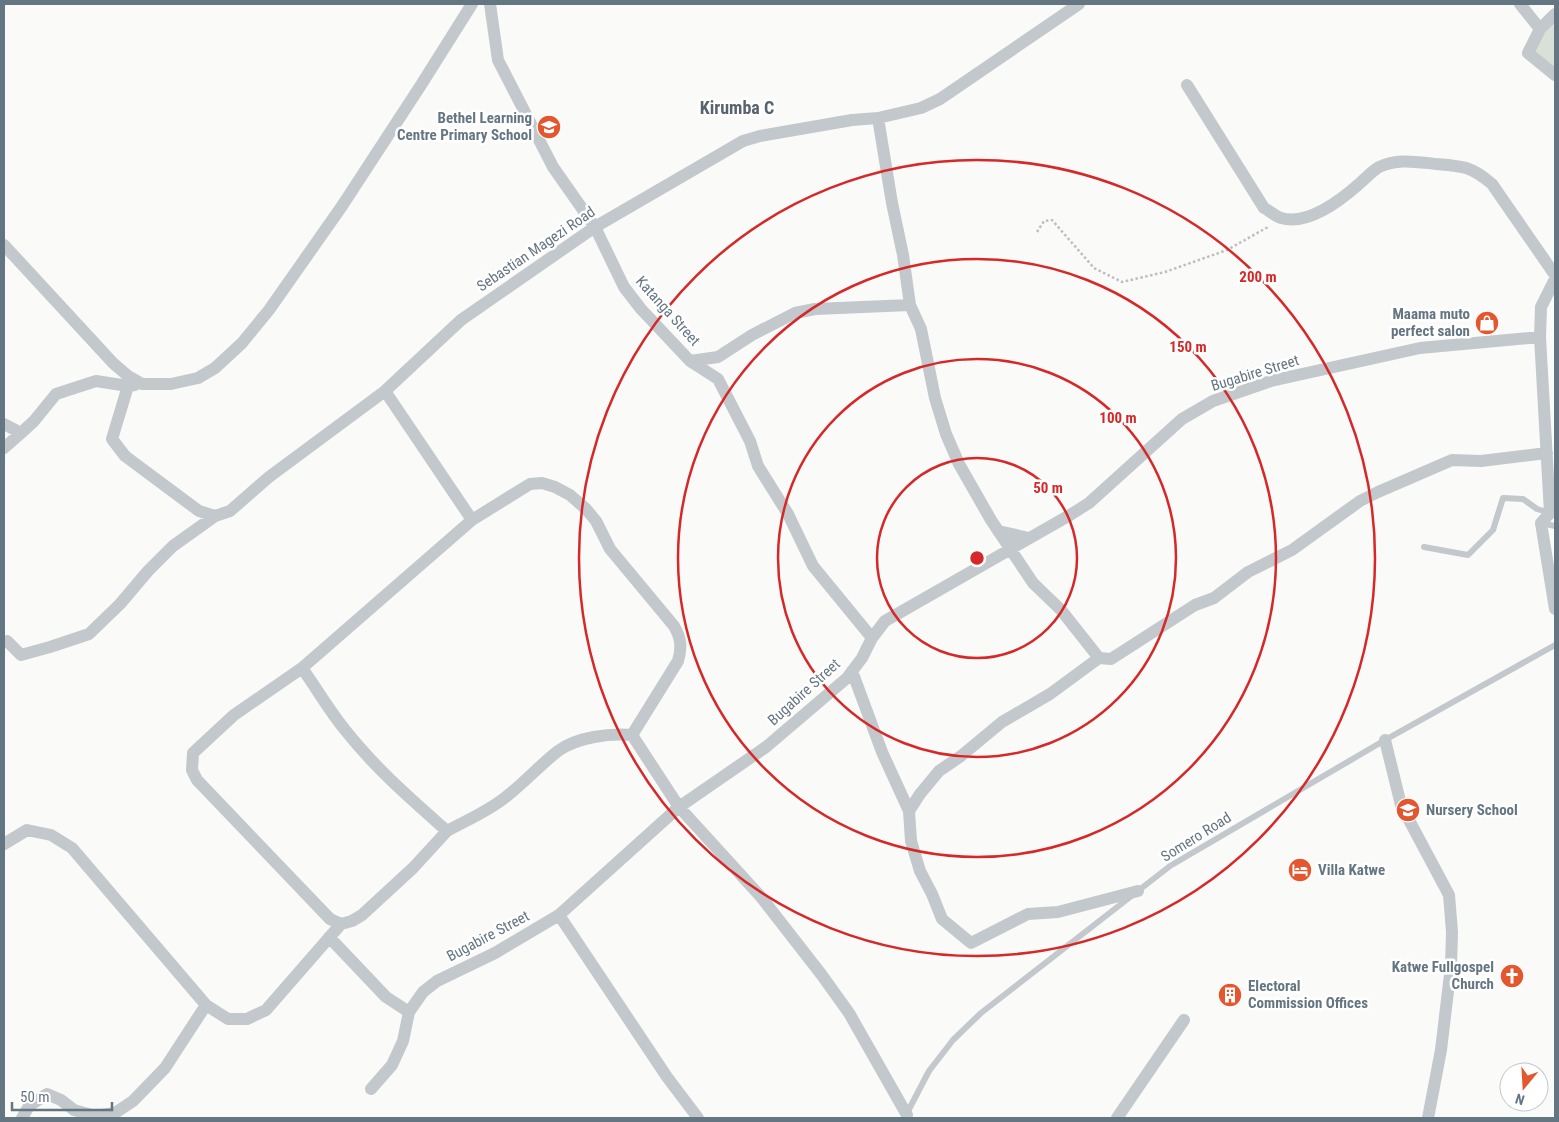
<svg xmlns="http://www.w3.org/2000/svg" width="1559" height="1122" font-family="'Roboto Condensed',sans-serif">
  <rect width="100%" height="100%" fill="#fafaf8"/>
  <path fill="#dadfd7" d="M1555,20V76L1528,53Z"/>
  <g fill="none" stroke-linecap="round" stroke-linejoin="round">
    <path stroke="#bbbfc2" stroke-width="2.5" stroke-dasharray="2.5 2.5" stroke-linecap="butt" d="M1037,232L1044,221L1052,220L1094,268L1122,282L1165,272L1227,250L1268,227"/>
    <path stroke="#c3c8cc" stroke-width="6" d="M1541,523L1555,526
      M1424,547L1468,555L1493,530L1503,498L1523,499L1537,509L1550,513
      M906,1115L929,1071L953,1040L981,1013L1170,866L1385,740L1555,645"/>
    <path stroke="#c3c8cc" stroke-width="12" d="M490,4L498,60L553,167L595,227L624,287L641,309L690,361L718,379L750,441L758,466L788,514L813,566L872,638
      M1520,4L1540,29L1528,53L1555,75
      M1540,29L1555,14
      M1187,85L1264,208C1270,211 1275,216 1281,218C1307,226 1341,200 1359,184C1365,179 1372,171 1379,167C1397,158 1417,162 1436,164C1462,166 1471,166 1492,184L1555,275
      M878,118L892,203L903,255L910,305
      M4,245L113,363L128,376L142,384H171L198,378L215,368L242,343L269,310L342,206L421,85L472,4
      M1555,279L1541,307L1540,337L1550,513L1541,523L1555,609
      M690,361L718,357L752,335L795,313L815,309L910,305L921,329L935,398L946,434L959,464L991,520L1033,583L1061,610L1099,658L1111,659L1195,605L1214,598L1248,572L1292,550L1360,501L1378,492L1452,460L1481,461L1547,453
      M128,386L112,439L125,456L199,511L215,516L230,511L269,477L385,391L461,320L595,227L743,141L760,136L852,120L878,118L921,108L940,99L1079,4
      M385,391L472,520
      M4,424L21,433L34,421L56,394L96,381L128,386L135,385
      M4,448L21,433
      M998,531L1029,538
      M7,641L21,655L50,647L89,634L120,604L148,571L173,546L215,516
      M1099,658L1050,694L1002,722L961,756L939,771L920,794L909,811L911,841L920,871L932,894L942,919L971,943L1028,914L1058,912L1138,891
      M302,668L234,715L193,753L192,770L197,780L330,919L341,924L352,921L362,915L413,868L447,831
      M852,671L882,752L909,811
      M632,735L678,661C682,647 681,638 674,626L610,549L596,521L586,509L570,495L555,487L542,483L530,484L472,520L302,668C317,689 330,712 346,731C376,769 411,799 447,831C467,820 489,811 507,796C525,782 540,765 558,751C577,737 610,733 632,735L679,807L761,897L821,974L849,1013L907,1115
      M1385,740L1401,805L1449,895L1452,932L1451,966L1441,1050L1428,1118
      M4,844L27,830L51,835L72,848L206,1005L228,1019H247L266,1010L341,924
      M559,915L667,1077L698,1118
      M329,937L386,997L409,1012
      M371,1089L392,1065L403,1041L409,1012L423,992L437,981L495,953L559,915L679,807L766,747L847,678L862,658L872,638L885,621L1070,515L1089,503L1182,419L1213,401L1271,381L1420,348L1540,337
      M22,1118L29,1106L47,1094L61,1100L74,1110L95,1116L115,1113L133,1101L165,1068L206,1005
      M1117,1118L1184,1020"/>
  </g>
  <g fill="none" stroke="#d62828" stroke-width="2.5">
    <circle cx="977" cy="558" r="100"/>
    <circle cx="977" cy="558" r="199"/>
    <circle cx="977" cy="558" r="299"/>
    <circle cx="977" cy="558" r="398"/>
  </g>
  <defs>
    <g id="school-disc" transform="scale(1.25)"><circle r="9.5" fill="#e4572e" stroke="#fff"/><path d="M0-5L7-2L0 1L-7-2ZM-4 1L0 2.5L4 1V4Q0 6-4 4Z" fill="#fff"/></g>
    <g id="shop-disc" transform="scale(1.25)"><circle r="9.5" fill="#e4572e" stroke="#fff"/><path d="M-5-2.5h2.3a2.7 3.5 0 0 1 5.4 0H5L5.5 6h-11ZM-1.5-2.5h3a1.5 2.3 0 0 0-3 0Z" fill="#fff"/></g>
    <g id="hotel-disc" transform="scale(1.25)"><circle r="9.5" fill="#e4572e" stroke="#fff"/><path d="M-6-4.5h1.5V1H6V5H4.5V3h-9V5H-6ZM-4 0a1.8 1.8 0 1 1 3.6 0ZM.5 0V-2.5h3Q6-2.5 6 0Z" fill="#fff"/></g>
    <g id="church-disc" transform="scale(1.25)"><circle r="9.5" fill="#e4572e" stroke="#fff"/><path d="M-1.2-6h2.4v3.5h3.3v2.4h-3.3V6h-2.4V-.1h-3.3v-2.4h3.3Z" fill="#fff"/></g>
    <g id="building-disc" transform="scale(1.25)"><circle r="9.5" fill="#e4572e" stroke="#fff"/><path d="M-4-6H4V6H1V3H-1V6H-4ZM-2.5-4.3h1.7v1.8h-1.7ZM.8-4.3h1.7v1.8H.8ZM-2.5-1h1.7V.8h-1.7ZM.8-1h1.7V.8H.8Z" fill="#fff"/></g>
  </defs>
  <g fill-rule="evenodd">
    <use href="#school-disc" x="549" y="127"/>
    <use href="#shop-disc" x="1487" y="323"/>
    <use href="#school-disc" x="1408" y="810"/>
    <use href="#hotel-disc" x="1300" y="870"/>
    <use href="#church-disc" x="1512" y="976"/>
    <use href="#building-disc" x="1230" y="995"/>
  </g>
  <g text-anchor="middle" stroke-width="5" stroke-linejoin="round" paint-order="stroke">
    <g font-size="15" font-weight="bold" fill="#657683" stroke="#fff" text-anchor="end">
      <text x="532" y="123">Bethel Learning<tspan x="532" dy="17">Centre Primary School</tspan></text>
      <text x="1470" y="319">Maama muto<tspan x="1470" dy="17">perfect salon</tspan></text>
      <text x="1426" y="815" text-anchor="start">Nursery School</text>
      <text x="1318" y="875" text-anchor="start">Villa Katwe</text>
      <text x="1494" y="972">Katwe Fullgospel<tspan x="1494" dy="17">Church</tspan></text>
      <text x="1248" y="991" text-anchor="start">Electoral<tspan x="1248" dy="17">Commission Offices</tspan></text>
    </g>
    <g font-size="15" fill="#657683" stroke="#fff">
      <text transform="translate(536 249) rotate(-34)" y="5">Sebastian Magezi Road</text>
      <text transform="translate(668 311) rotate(48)" y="5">Katanga Street</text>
      <text transform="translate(1255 373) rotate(-17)" y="5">Bugabire Street</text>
      <text transform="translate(804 692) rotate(-42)" y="5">Bugabire Street</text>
      <text transform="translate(1196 837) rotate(-32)" y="5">Somero Road</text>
      <text transform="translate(488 936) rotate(-28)" y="5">Bugabire Street</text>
    </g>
    <g font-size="18" font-weight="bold" fill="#57646e" stroke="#fff">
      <text x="737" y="114">Kirumba C</text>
    </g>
  </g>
  <circle cx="977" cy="558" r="8" fill="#d62828" stroke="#fff" stroke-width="2.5"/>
  <g font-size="15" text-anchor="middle" font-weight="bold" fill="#d62828" stroke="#fff" stroke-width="5" stroke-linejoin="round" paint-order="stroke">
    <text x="1258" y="282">200 m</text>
    <text x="1188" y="352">150 m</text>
    <text x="1118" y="423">100 m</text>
    <text x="1048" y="493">50 m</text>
  </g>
  <rect width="1559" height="1122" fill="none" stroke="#657683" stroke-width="10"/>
  <g transform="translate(1524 1087) rotate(198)"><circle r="24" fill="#ffffff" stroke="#c1c8cd"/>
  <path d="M0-4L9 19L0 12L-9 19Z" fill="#e4572e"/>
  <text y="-8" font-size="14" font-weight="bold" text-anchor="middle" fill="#657683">N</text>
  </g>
  <path d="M12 1102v8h100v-8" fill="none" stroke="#657683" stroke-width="2.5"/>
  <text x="20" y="1102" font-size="15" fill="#657683" stroke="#ffffff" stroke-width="4" paint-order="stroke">50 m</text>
</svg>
